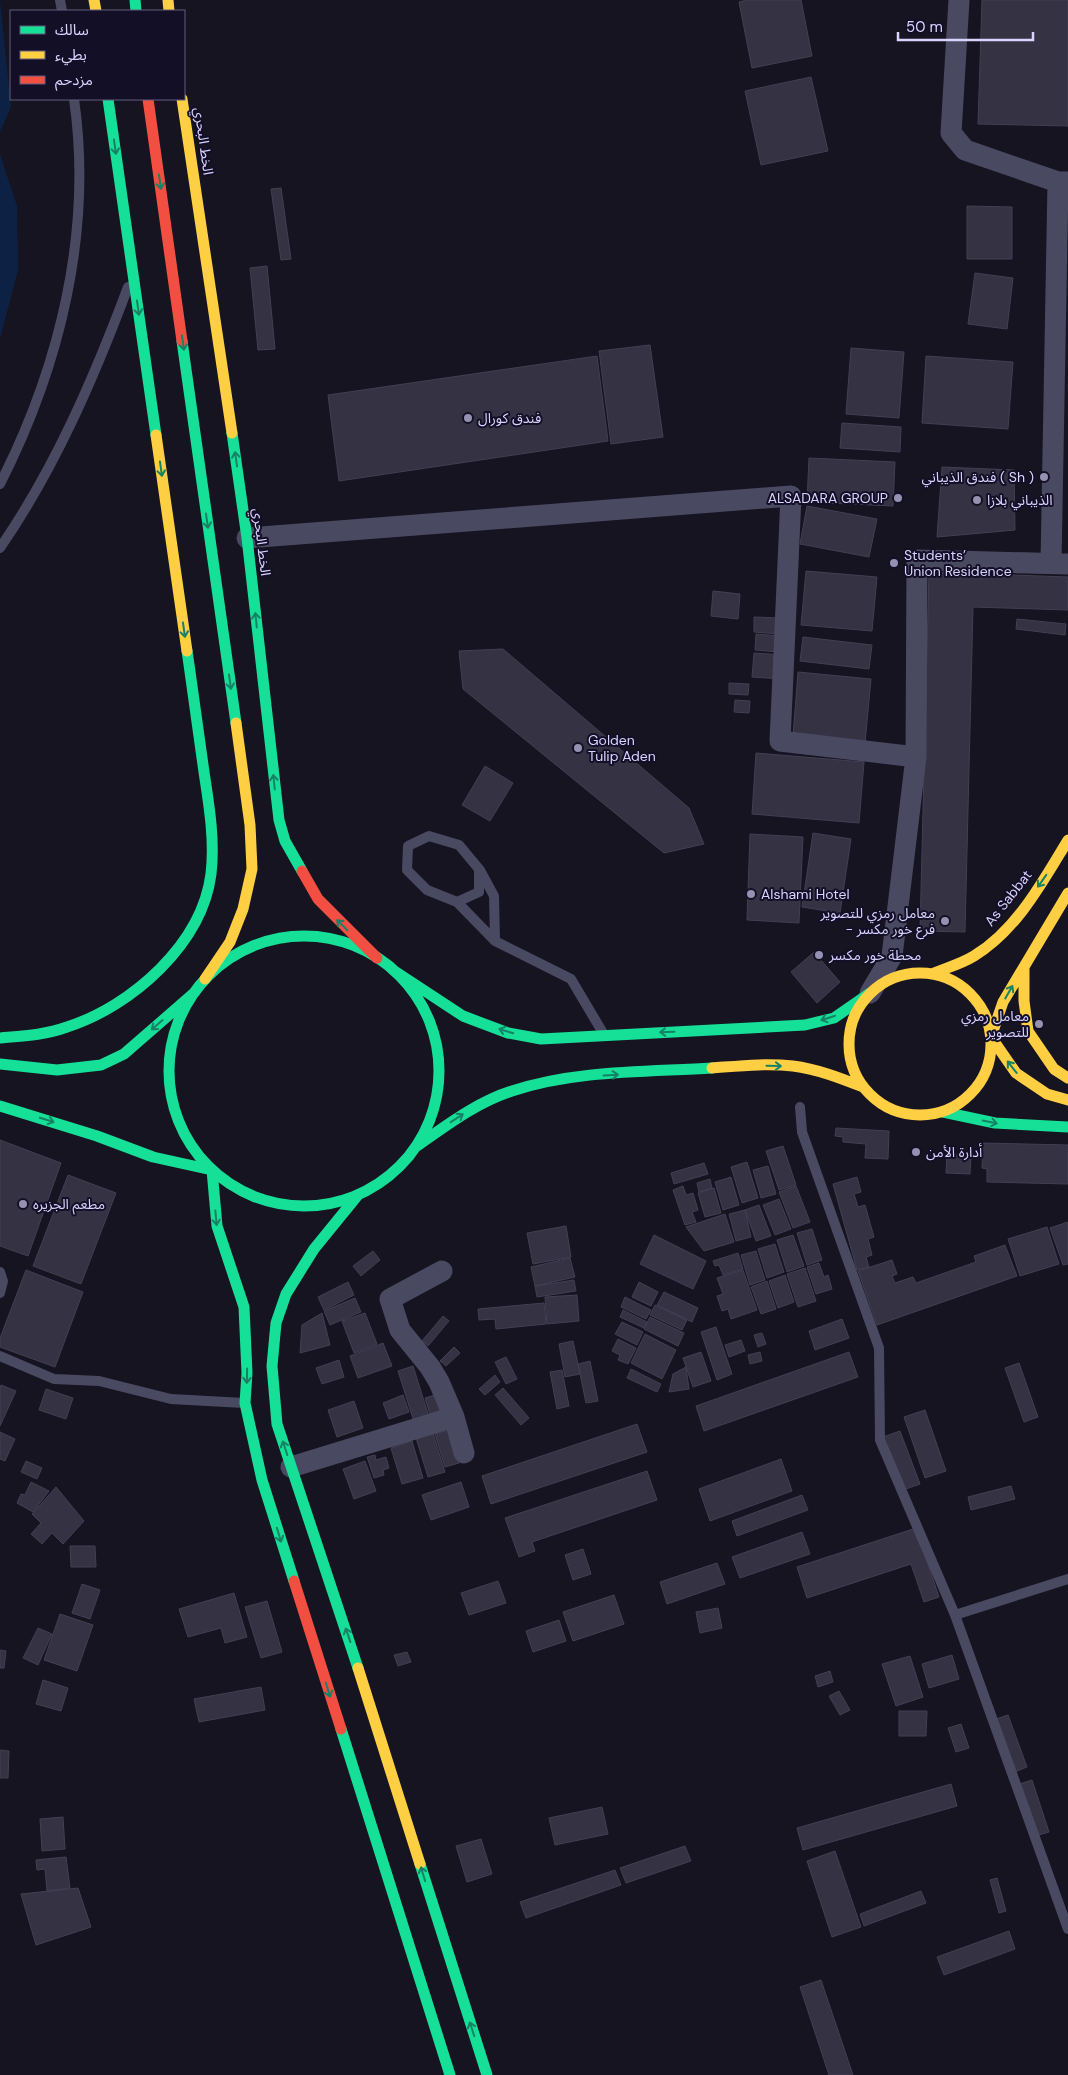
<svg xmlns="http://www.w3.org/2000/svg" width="1068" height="2075" font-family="'DM Sans','Noto Sans Arabic',sans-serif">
  <rect width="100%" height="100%" fill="#161421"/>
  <path fill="#0d2144" d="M0,0L11,107L0,132Z
    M0,154L17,206L18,270L0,339Z"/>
  <path fill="#343243" stroke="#433f54" d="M747,0H801L812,56L752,68L739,2Z
    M982,0H1068V126L978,124Z
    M811,77L828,151L761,165L745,91Z
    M281,188L291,259L281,260L271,189Z
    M967,206L1012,207V259H967Z
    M267,266L275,349L258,350L250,268Z
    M975,273L1013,278L1007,329L968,324Z
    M650,345L663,437L611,444L599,351Z
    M851,348L904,352L899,418L846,414Z
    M597,356L608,441L339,481L328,395Z
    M926,356L1013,362L1008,429L922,423Z
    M842,423L901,427L900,452L840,448Z
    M809,458L895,462L893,506L807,502Z
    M942,467L1014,470L1015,530L937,537Z
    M807,506L877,519L869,557L800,544Z
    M806,571L877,577L872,631L801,625Z
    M929,572L1068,577V610L973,607L965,932L920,931Z
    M713,591L740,594L738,619L711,616Z
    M754,617L780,618L779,634L754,632Z
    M1017,619L1066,624L1065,635L1016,629Z
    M756,634L780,636L778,652L755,650Z
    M803,637L872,645L869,669L800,661Z
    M503,649L689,808L704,844L664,853L463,689L459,651Z
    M754,653L783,655L781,679L752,677Z
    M798,672L871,679L865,743L793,736Z
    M729,683L749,684L748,695L729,694Z
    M735,700L750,701L749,713L734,712Z
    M756,753L864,762L859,823L752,814Z
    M485,766L513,783L490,821L462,805Z
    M813,833L851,839L840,913L802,907Z
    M750,834L803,837L799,923L747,920Z
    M814,952L840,982L817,1003L791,972Z
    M836,1128L889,1131L888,1159L865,1158L866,1144L843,1142V1137L835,1136Z
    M0,1140L61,1163L28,1256L0,1246Z
    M983,1143L1068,1145V1184L987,1182V1169L982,1168Z
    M783,1146L796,1185L779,1190L766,1151Z
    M947,1154L971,1156L970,1174L946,1173Z
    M747,1162L758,1198L742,1203L731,1167Z
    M704,1163L708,1174L674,1184L671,1173Z
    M768,1166L776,1194L761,1198L753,1170Z
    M68,1175L116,1193L81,1284L33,1266Z
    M731,1177L739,1205L723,1210L715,1182Z
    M857,1177L861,1192L854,1194L858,1207L865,1205L874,1237L868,1239L872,1255L866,1257L869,1267L857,1270L833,1184Z
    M710,1179L712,1188L699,1192L697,1183Z
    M683,1186L686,1195L693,1193L698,1210L692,1212L696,1222L685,1225L673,1190Z
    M796,1186L810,1222L793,1228L779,1192Z
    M714,1188L721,1213L705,1217L698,1193Z
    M779,1199L791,1229L775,1235L763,1205Z
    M759,1205L771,1236L756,1241L745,1210Z
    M745,1210L751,1237L736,1241L729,1214Z
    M725,1214L734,1242L704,1251L686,1227Z
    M1068,1222V1264L1063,1265L1050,1228Z
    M566,1226L571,1257L533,1264L527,1233Z
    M1047,1227L1059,1264L1020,1276L1008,1239Z
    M812,1229L822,1260L807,1265L797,1233Z
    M654,1235L706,1261L693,1289L640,1264Z
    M793,1235L804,1266L787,1272L777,1240Z
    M775,1244L784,1272L767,1278L758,1249Z
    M1005,1245L1017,1276L877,1325L858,1271L892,1260L897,1274L892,1276L895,1283L913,1277L916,1283L976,1262L974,1256Z
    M373,1251L380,1260L361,1276L353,1266Z
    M756,1251L765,1280L750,1285L741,1255Z
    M738,1253L743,1269L723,1275L719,1265L715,1266L713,1261Z
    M570,1258L575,1277L535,1286L531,1267Z
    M819,1263L824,1277L828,1275L832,1289L816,1294L807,1267Z
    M805,1268L816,1301L798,1307L787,1274Z
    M26,1270L83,1292L55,1367L0,1347V1338Z
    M743,1270L757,1310L731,1319L728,1309L722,1311L717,1296L723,1294L717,1278Z
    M785,1275L794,1302L778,1308L769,1281Z
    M574,1280L576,1291L537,1297L535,1286Z
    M767,1281L776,1309L761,1314L751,1287Z
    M348,1282L354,1295L324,1310L318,1297Z
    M639,1282L658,1292L651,1306L632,1297Z
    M664,1292L698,1308L692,1322L657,1305Z
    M577,1295L579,1321L547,1324L545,1297Z
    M625,1297L651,1310L646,1319L621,1307Z
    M355,1298L361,1312L330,1325L324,1311Z
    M544,1303L546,1324L496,1329L495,1319L479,1320L478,1309Z
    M655,1305L687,1320L682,1330L650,1315Z
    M623,1310L647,1322L644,1328L620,1317Z
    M322,1313L330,1345L300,1353L302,1325Z
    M365,1313L377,1344L354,1353L342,1321Z
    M443,1316L449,1321L428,1346L422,1341Z
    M650,1317L684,1333L678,1346L644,1329Z
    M842,1319L849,1338L815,1350L809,1331Z
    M622,1322L643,1332L637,1345L615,1334Z
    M716,1327L732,1374L717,1380L701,1332Z
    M762,1333L766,1344L758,1347L754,1335Z
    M645,1334L676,1350L662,1379L631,1363Z
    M618,1339L636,1348L628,1364L618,1360L620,1355L612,1351Z
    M741,1340L745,1351L729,1357L725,1345Z
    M573,1341L580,1374L565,1377L559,1344Z
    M383,1343L392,1366L358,1378L350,1356Z
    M454,1347L460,1353L446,1366L440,1361Z
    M701,1352L711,1381L693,1387L683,1358Z
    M760,1352L762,1361L750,1364L748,1355Z
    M849,1352L858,1377L704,1431L696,1406Z
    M506,1357L517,1379L506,1384L495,1362Z
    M339,1360L344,1377L322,1384L316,1368Z
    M590,1361L598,1401L586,1403L578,1364Z
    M1019,1363L1038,1417L1024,1422L1005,1368Z
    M413,1366L429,1417L414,1422L398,1371Z
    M686,1367L689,1389L669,1392L673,1374Z
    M631,1369L661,1384L657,1392L627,1378Z
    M562,1370L569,1406L557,1409L550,1372Z
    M495,1375L500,1382L485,1395L479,1389Z
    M1,1385L16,1391L0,1426V1388Z
    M503,1388L529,1418L521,1425L495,1395Z
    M46,1389L73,1398L66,1419L39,1410Z
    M403,1395L409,1412L389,1419L383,1403Z
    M435,1395L441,1415L431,1418L425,1398Z
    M354,1401L363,1428L337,1437L328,1410Z
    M925,1410L946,1471L925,1478L904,1417Z
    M637,1424L647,1452L491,1504L482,1476Z
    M449,1430L459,1463L445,1467L435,1434Z
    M900,1431L920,1484L903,1490L883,1437Z
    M0,1432L15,1439L5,1461L0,1459Z
    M433,1433L445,1472L428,1477L416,1438Z
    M412,1441L423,1478L402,1484L391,1448Z
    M375,1455L376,1460L386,1457L389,1468L383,1470L384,1475L374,1478L367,1457Z
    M781,1459L792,1491L710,1521L699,1489Z
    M26,1461L42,1468L37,1479L21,1472Z
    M365,1461L376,1491L354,1499L343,1469Z
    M647,1471L657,1500L532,1542L535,1551L519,1557L505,1518Z
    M31,1482L49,1491L33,1512L17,1503L21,1494L25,1495Z
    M461,1482L469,1507L431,1520L422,1495Z
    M1011,1486L1015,1499L971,1510L968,1497Z
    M56,1487L84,1521L63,1544L52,1533L42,1544L31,1534L41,1523L32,1514Z
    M802,1495L808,1510L737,1536L732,1521Z
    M916,1528L939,1597L924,1602L911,1564L807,1598L797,1567Z
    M802,1532L810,1554L740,1578L732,1557Z
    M70,1546H95L96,1567H71Z
    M583,1549L591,1574L573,1580L565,1555Z
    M717,1563L725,1584L667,1604L660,1582Z
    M498,1581L506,1603L469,1615L461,1593Z
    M82,1584L100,1590L90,1619L72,1613Z
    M234,1593L247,1637L225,1643L221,1628L188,1637L179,1609Z
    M614,1595L624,1624L573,1641L563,1612Z
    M267,1601L282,1652L261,1658L245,1607Z
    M718,1608L722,1628L700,1633L696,1612Z
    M60,1614L93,1625L77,1671L44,1660Z
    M559,1620L566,1641L533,1652L526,1631Z
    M38,1628L52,1634L38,1665L23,1658Z
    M0,1650L6,1651L4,1668H0Z
    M407,1652L411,1662L398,1666L394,1655Z
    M952,1655L959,1679L929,1688L922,1664Z
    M910,1656L923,1697L896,1706L882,1664Z
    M830,1671L833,1682L818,1687L815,1676Z
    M43,1680L68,1688L61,1711L36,1704Z
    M261,1687L265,1710L199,1722L194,1699Z
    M839,1691L850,1710L840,1715L829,1696Z
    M899,1711H927L926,1736H899Z
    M1008,1715L1027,1767L1012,1773L993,1720Z
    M961,1724L969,1748L956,1752L948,1728Z
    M0,1750L9,1751L8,1778H0Z
    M1032,1780L1049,1832L1032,1837L1016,1785Z
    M951,1784L957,1806L803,1850L797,1828Z
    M602,1807L608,1834L555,1845L549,1818Z
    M63,1817L65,1849L42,1851L40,1819Z
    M481,1839L492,1874L467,1882L456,1846Z
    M685,1846L691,1861L626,1883L620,1868Z
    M835,1851L861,1927L832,1937L807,1861Z
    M66,1857L70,1888L47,1891L45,1869L37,1870L36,1860Z
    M615,1870L621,1885L526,1918L520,1902Z
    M997,1878L1006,1911L999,1913L990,1880Z
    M78,1888L91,1927L36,1945L21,1894Z
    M921,1891L926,1903L864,1926L860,1914Z
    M1009,1931L1015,1949L944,1975L937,1957Z
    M821,1980L853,2075H829L800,1987Z"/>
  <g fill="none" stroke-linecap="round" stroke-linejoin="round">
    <path stroke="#4a4962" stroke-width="10" d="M60,0L62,11
      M0,484C60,366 93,231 74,99
      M0,548C55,468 94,378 128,287
      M429,836L459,845L479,869V892L457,902L427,890L407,870L408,846Z
      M480,870L494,896L495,941
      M457,902L495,941L571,979L603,1033
      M800,1107L802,1132L879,1348L880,1440L955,1615L1068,1929
      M0,1272L3,1281L0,1293
      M0,1356L54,1379L99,1381L171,1399L244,1403
      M955,1615L1068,1579"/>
    <path stroke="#4a4962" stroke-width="21" d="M959,0L951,133L965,150L1058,182H1068
      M247,538L791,496L780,741L916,757
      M1051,563L1058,182
      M870,993L892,956L916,757L917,560L1068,564
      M442,1271L390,1299L400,1330L430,1367L439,1382L454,1417L464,1453
      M291,1467L454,1417"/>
    <path stroke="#16e098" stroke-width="11" d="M135,0L136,11
      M108,99L156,435
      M182,341L236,723
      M232,433L247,538L279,820L285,841L302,871
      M169 1071a135 135 0 1 1 270 0a135 135 0 1 1-270 0Z
      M393,970L463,1016L508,1033L541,1039L805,1025L834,1018L870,993
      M0,1038C23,1036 45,1035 67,1027C132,1006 202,944 211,874C215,840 209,805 204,772C198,731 193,691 187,651
      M0,1064L57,1070L101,1065L124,1054L193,994
      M0,1106L97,1136L153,1157L212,1170
      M943,1112L995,1123L1068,1127
      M417,1146C447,1125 477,1102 512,1091C575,1070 647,1072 712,1068
      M212,1170L217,1226L244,1307L247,1373L245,1403L262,1480L294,1581
      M358,1195L314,1249L286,1294L276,1323L272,1366L277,1424L358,1668
      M341,1729L450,2075
      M420,1864L487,2075"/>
    <path stroke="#ffcf43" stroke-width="11" d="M94,0L96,11
      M168,0L169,11
      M182,99L232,433
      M156,435L187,651
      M1068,893L1003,1002L991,1037L1016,1073L1047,1094L1068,1100
      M1024,968V1001L1028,1031L1054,1069L1068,1078
      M849 1044a71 71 0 1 1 142 0a71 71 0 1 1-142 0Z
      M932,974C946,968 961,964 974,956C1017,930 1043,881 1068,840
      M205,979L230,942L243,909L252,869L250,825L236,723
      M712,1068C739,1066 766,1063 793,1066C817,1069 840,1078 863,1087
      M358,1668L420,1864"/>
    <path stroke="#f24e42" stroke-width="11" d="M148,99L182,341
      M302,871L318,899L377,958
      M294,1581L341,1729"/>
  </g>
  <defs><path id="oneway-shaft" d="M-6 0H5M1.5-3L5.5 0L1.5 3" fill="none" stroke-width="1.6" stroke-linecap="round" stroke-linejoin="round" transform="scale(1.25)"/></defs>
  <g stroke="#158265">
    <use href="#oneway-shaft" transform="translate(115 147) rotate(82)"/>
    <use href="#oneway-shaft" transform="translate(160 182) rotate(82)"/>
    <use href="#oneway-shaft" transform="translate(138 308) rotate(82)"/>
    <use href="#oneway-shaft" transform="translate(183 343) rotate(82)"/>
    <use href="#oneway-shaft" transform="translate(236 459) rotate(-98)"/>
    <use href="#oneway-shaft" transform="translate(161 469) rotate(82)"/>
    <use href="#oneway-shaft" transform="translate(207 521) rotate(82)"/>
    <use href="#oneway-shaft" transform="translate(256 620) rotate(-96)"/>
    <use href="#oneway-shaft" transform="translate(184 630) rotate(82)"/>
    <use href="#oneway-shaft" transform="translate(230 682) rotate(82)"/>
    <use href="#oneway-shaft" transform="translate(274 782) rotate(-96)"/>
    <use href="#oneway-shaft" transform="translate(1042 881) rotate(125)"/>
    <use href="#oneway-shaft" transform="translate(342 925) rotate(-135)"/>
    <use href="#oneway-shaft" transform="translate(1009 992) rotate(-60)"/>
    <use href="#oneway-shaft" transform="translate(828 1018) rotate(162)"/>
    <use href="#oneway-shaft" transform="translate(157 1025) rotate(139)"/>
    <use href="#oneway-shaft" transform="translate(506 1031) rotate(-163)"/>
    <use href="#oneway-shaft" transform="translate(667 1032) rotate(178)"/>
    <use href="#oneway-shaft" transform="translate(774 1066) rotate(1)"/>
    <use href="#oneway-shaft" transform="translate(1012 1067) rotate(-128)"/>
    <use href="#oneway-shaft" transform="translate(611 1075) rotate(-3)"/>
    <use href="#oneway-shaft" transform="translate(457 1118) rotate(-33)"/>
    <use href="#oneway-shaft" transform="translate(47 1120) rotate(17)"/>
    <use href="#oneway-shaft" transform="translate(990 1122) rotate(11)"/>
    <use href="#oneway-shaft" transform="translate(216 1218) rotate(85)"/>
    <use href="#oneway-shaft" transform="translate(247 1376) rotate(91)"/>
    <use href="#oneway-shaft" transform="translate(285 1448) rotate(-108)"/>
    <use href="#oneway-shaft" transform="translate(279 1535) rotate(73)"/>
    <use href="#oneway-shaft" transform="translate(348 1635) rotate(-109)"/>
    <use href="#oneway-shaft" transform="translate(328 1690) rotate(73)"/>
    <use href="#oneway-shaft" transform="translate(423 1874) rotate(-107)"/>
    <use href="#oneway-shaft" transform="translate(472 2029) rotate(-108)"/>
  </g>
  <g fill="#9591b1" stroke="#130f26" stroke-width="2">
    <circle cx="468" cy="418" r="5"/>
    <circle cx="1044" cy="477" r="5"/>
    <circle cx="898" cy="498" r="5"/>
    <circle cx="977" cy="500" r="5"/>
    <circle cx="894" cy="563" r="5"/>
    <circle cx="578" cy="748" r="5"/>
    <circle cx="751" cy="894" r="5"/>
    <circle cx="945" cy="921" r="5"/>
    <circle cx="819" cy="955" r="5"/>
    <circle cx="1039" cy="1024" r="5"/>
    <circle cx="916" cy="1152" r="5"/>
    <circle cx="23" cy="1204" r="5"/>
  </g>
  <g text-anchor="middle" stroke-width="4" stroke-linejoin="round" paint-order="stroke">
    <g font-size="14" fill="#d9d4ff" stroke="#130f26">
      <text transform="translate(204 141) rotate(82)" y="5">الخط البحري</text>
      <text transform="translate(262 542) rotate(83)" y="5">الخط البحري</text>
      <text transform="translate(1008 898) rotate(-52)" y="5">As Sabbat</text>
    </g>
    <g font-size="14" fill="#d9d4ff" stroke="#130f26" text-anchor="start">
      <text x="478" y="423">فندق كورال</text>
      <text x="1034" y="482" text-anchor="end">فندق الذيباني ( Sh )</text>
      <text x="888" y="503" text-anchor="end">ALSADARA GROUP</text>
      <text x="987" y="505">الذيباني بلازا</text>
      <text x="904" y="560">Students’<tspan x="904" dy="16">Union Residence</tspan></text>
      <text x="588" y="745">Golden<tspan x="588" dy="16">Tulip Aden</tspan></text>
      <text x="761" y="899">Alshami Hotel</text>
      <text x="935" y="918" text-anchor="end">معامل رمزي للتصوير<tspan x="935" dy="16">- فرع خور مكسر</tspan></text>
      <text x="829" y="960">محطة خور مكسر</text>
      <text x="1029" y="1021" text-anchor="end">معامل رمزي<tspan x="1029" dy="16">للتصوير</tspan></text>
      <text x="926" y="1157">أدارة الأمن</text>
      <text x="33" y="1209">مطعم الجزيره</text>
    </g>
  </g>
  <rect x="10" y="10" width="175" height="90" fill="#130f26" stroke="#625e7d"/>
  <rect x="20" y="26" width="25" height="8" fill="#16e098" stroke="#625e7d"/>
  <text x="55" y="35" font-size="15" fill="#d9d4ff">سالك</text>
  <rect x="20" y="51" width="25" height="8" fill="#ffcf43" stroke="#625e7d"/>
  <text x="55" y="60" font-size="15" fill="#d9d4ff">بطيء</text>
  <rect x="20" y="76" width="25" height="8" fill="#f24e42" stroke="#625e7d"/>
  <text x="55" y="85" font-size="15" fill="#d9d4ff">مزدحم</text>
  <path d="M898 32v8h135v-8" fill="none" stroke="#d9d4ff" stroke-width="2.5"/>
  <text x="906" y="32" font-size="15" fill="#d9d4ff" stroke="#130f26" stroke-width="4" paint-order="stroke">50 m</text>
</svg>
